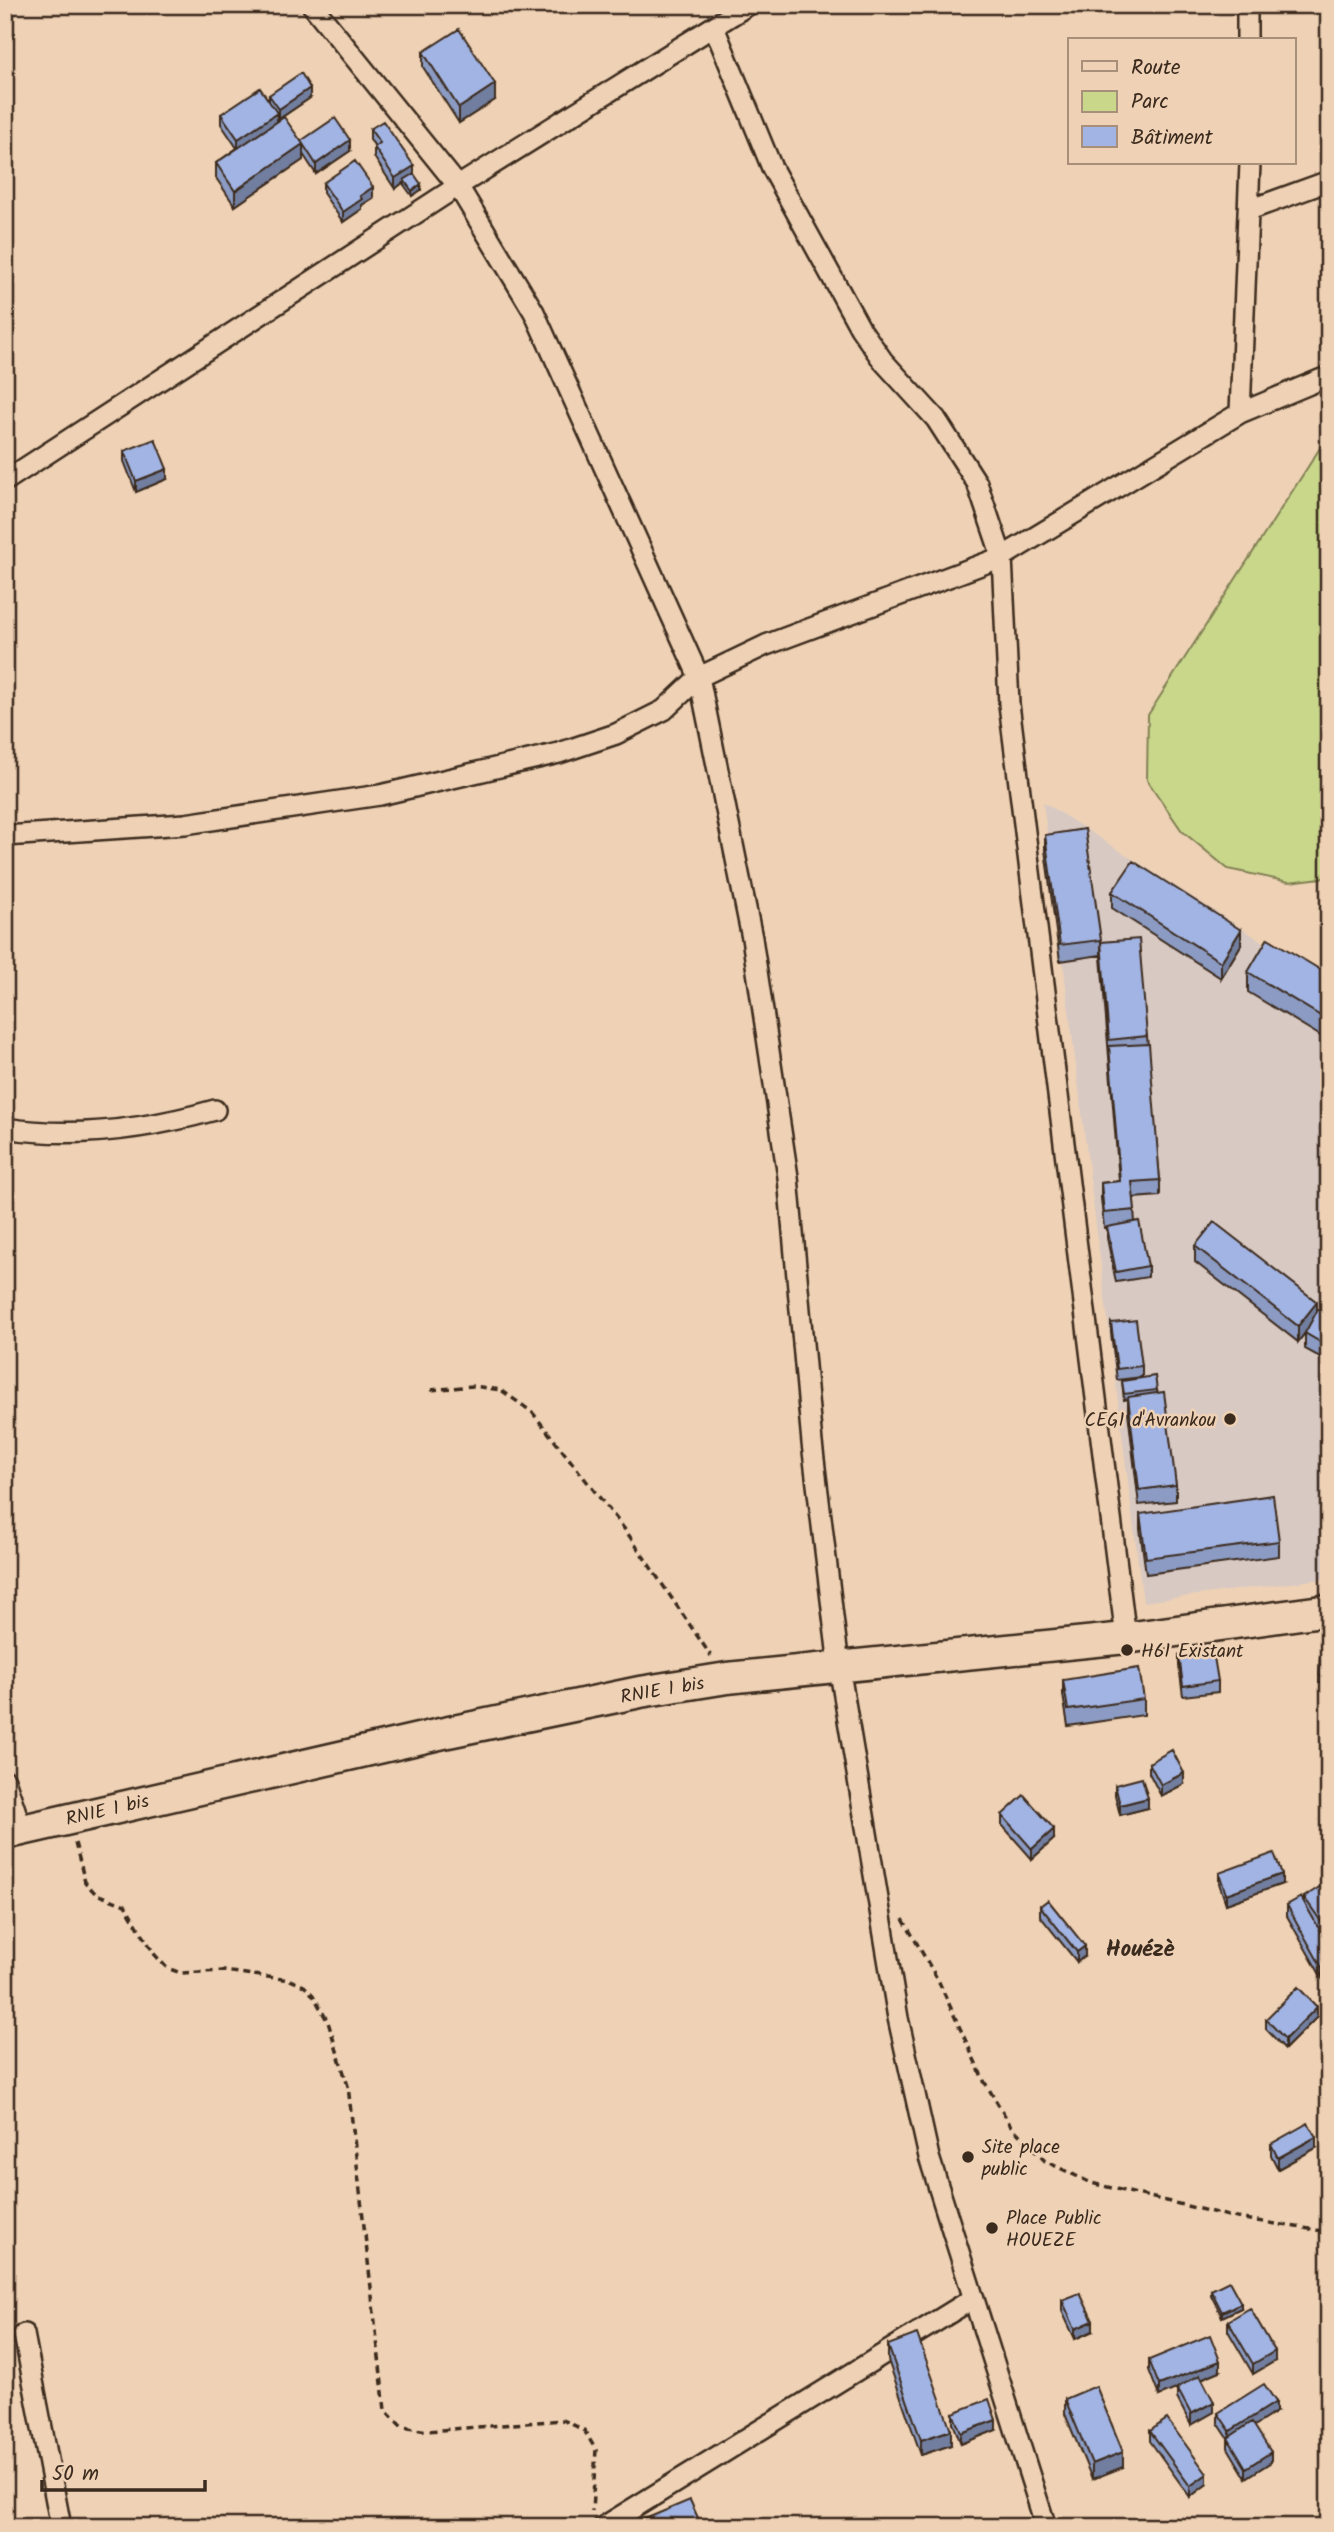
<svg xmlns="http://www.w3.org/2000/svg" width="1334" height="2532" font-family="Kalam,sans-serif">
  <rect width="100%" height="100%" fill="#efd2b5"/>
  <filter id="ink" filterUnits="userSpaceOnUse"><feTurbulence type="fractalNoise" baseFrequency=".0143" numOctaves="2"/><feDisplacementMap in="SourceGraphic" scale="14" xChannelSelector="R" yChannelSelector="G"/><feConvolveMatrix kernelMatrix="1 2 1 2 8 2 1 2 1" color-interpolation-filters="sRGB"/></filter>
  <g filter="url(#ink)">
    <path fill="#d8c9c3" d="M1043,802L1329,984V1578L1143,1602Z"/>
    <path fill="#c9d78b" stroke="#828054" stroke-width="2" d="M1329,441V877L1289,882L1228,869L1182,831L1147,780L1148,715L1322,445Z"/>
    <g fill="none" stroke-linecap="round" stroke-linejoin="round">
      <g stroke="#3b2a1e" stroke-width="24">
        <path id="street" d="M312,5L458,186L534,312L699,677L752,938L788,1177L812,1443L839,1666L898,2018L929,2157L1046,2527
          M1247,5V40
          M714,27L772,168L860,328L883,361L936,419L977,483L1002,557L1009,704L1126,1638
          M1249,210L1329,181
          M1240,413L1250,163
          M5,481L458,186L748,5
          M5,836L185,824L380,795L559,753L616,734L664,710L699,677L766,645L1002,557L1240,413L1329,376
          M5,1128C75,1139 148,1129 215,1110
          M5,1780L22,1830
          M24,2334L61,2527
          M603,2527L974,2298"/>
      </g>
      <g stroke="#3b2a1e" stroke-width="35">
        <path id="primary" d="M5,1834L444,1733L640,1692L727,1678L1126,1638L1329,1610"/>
      </g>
      <path stroke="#3b2a1e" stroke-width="3.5" stroke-dasharray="7 5" stroke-linecap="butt" d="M431,1390L473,1386L501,1390L532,1412L626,1531L711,1656
        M75,1843L85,1882L96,1894L125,1905L155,1955L167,1968L181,1973L224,1971L290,1980L304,1986L313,1995L328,2022L348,2086L385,2410L402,2427L428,2431L563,2420L584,2430L596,2450L592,2511
        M903,1919L939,1982L984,2081L1011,2126L1045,2161L1091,2183L1237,2218L1329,2232"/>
      <use href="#street" stroke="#efd2b5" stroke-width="19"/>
      <use href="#primary" stroke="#efd2b5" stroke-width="30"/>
    </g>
    <path fill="#8b9bc3" stroke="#3b2a1e" stroke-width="2" d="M423,52L495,100L459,123L423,67Z
      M269,95L310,98L279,119L277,116V121L301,141L350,151L316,174L303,154V160L235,206L216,178V163L237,148L221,124V114L269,101Z
      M370,129L414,174L421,190L412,196L404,185V182L395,189L374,157V147L375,146L370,140Z
      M323,183L373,198L362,205V209L343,222L323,193Z
      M124,451L167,479L136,492L124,461Z
      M1045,835L1101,940V955L1060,961L1045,850Z
      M1112,892L1241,945L1221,978L1112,908Z
      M1101,942L1147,1036L1160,1180V1196L1133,1198L1135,1222L1148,1266V1277L1116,1282L1107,1238V1228H1104L1101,1198V1183L1119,1181L1101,957Z
      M1248,972L1329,975V1041L1248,992Z
      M1195,1246L1317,1311L1329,1315V1362L1305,1349V1333L1298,1342L1195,1262Z
      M1111,1323L1142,1366V1377L1117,1380L1111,1333Z
      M1122,1381L1157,1390L1176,1485V1501L1139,1505L1128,1412V1399L1124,1400Z
      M1140,1514L1279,1541V1556L1146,1574L1140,1529Z
      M1179,1655L1218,1681V1692L1183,1696L1179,1666Z
      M1320,1657L1329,1658V1682H1319Z
      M1063,1680L1144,1699V1715L1068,1726L1063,1695Z
      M1149,1763L1184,1784L1161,1796L1149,1773Z
      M1115,1785L1148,1808L1120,1815L1115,1795Z
      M1002,1815L1054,1839L1032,1859L1002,1825Z
      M1219,1873L1282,1884L1226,1904L1219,1883Z
      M1304,1897H1329V1935L1325,1938L1317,1926L1329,1946L1322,1978L1287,1916V1905L1304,1904Z
      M1040,1906L1085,1956L1077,1962L1040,1916Z
      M1317,2017L1285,2049L1266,2029V2019Z
      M1329,2055V2072L1326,2068V2057Z
      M1271,2144L1316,2148L1278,2169L1271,2155Z
      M1211,2290L1241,2308L1222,2317L1211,2295Z
      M1062,2300L1093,2331L1075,2339L1062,2311Z
      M1228,2321L1275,2361L1253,2374L1228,2331Z
      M888,2345L951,2445L921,2455L888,2360Z
      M1149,2360L1220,2371L1201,2379L1214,2412L1191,2425L1177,2398V2388L1159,2396L1149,2370Z
      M1065,2399L1123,2467L1092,2479L1065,2414Z
      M1276,2412L1254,2426L1271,2462L1246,2478L1228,2448V2438L1218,2423V2413Z
      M953,2413L996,2430L961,2444L953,2423Z
      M1150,2431L1207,2484L1190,2497L1150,2441Z"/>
    <path fill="#717e9f" stroke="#3b2a1e" stroke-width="2" d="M495,84V100L459,123V108Z
      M310,88V98L279,119V109Z
      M277,113V123L238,150V139Z
      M350,140V151L316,174V164Z
      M303,144V160L235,206V191Z
      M414,166V176L404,180V182L395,189V178Z
      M421,184V190L412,196V191Z
      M373,187V198L362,205V209L343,222V212L360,196Z
      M167,469V479L136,492V481Z
      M1241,930V945L1221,978V962Z
      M1317,1302V1317L1298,1342V1326Z
      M1184,1773V1784L1161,1796V1785Z
      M1148,1798V1808L1120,1815V1805Z
      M1054,1829V1839L1032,1859V1849Z
      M1282,1874V1884L1226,1904V1894Z
      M1329,1925V1935L1325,1938V1927Z
      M1085,1946V1956L1077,1962V1952Z
      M1329,1964V1975L1322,1978V1968Z
      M1317,2007V2017L1285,2049V2039Z
      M1316,2137V2148L1278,2169V2158Z
      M1241,2303V2308L1222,2317V2312Z
      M1093,2321V2331L1075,2339V2329Z
      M1275,2351V2361L1253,2374V2364Z
      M1220,2361V2371L1159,2396V2385Z
      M1214,2402V2412L1191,2425V2414Z
      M1276,2402V2412L1230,2442V2431Z
      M996,2420V2430L961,2444V2433Z
      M951,2430V2445L921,2455V2440Z
      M1123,2452V2467L1092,2479V2464Z
      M1271,2452V2462L1246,2478V2468Z
      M1207,2474V2484L1190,2497V2486Z"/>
    <path fill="#a2b4e3" stroke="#3b2a1e" stroke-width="2" d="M459,29L495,84L459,108L423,52Z
      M301,73L310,88L279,109L269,95Z
      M260,88L277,113L238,139L221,114Z
      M284,117L303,144L235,191L216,163Z
      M335,118L350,140L316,164L301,141Z
      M383,121L414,166L395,178L374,147L380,143L370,129Z
      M355,161L373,187L360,196L362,199L343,212L323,183Z
      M414,174L421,184L412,191L404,180Z
      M155,439L167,469L136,481L124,451Z
      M1085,829L1101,940L1060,945L1045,835Z
      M1133,861L1241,930L1221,962L1112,892Z
      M1268,938L1329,975V1021L1248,972Z
      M1139,939L1147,1036L1109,1040L1101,942Z
      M1149,1044L1160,1180L1132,1182L1135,1210L1104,1213L1101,1183L1120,1181L1109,1046Z
      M1139,1221L1148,1266L1116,1272L1107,1227Z
      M1214,1222L1317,1302L1298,1326L1195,1246Z
      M1318,1309L1329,1315V1347L1305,1333Z
      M1136,1320L1142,1366L1117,1369L1111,1323Z
      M1155,1376L1157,1390L1124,1394L1122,1381Z
      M1164,1392L1176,1485L1139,1490L1128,1397Z
      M1273,1495L1279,1541L1146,1558L1140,1514Z
      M1213,1651L1218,1681L1183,1686L1179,1655Z
      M1320,1657L1329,1658V1677L1319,1676Z
      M1139,1668L1144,1699L1068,1710L1063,1680Z
      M1172,1750L1184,1773L1161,1785L1149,1763Z
      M1142,1778L1148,1798L1120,1805L1115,1785Z
      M1024,1795L1054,1829L1032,1849L1002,1815Z
      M1274,1853L1282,1874L1226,1894L1219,1873Z
      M1321,1886L1329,1897V1925L1325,1927L1304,1897Z
      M1301,1897L1329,1946V1964L1322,1968L1287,1905Z
      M1048,1900L1085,1946L1077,1952L1040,1906Z
      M1298,1987L1317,2007L1285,2039L1266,2019Z
      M1308,2123L1316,2137L1278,2158L1271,2144Z
      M1229,2281L1241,2303L1222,2312L1211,2290Z
      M1080,2293L1093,2321L1075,2329L1062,2300Z
      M1250,2308L1275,2351L1253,2364L1228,2321Z
      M917,2334L951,2430L921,2440L888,2345Z
      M1210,2335L1220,2361L1159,2385L1149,2360Z
      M1200,2375L1214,2402L1191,2414L1177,2388Z
      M1264,2384L1276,2402L1230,2431L1218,2413Z
      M1096,2386L1123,2452L1092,2464L1065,2399Z
      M989,2399L996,2420L961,2433L953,2413Z
      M1167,2419L1207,2474L1190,2486L1150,2431Z
      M1252,2422L1271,2452L1246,2468L1228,2438Z
      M690,2500L702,2527H626Z"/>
  </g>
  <g fill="#3b2a1e" stroke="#efd2b5" stroke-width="2.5">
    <circle cx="1230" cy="1419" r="7"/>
    <circle cx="1127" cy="1650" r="7"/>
    <circle cx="968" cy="2157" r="7"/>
    <circle cx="992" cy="2228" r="7"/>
  </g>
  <g text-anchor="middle" stroke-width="5" stroke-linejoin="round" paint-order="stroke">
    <g font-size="19" fill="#3b2a1e" stroke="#efd2b5" text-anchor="start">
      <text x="1216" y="1426" text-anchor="end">CEG1 d'Avrankou</text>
      <text x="1141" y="1657">H61 Existant</text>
      <text x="982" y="2153">Site place<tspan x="982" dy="22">public</tspan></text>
      <text x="1006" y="2224">Place Public<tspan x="1006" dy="22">HOUEZE</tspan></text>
    </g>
    <g font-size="19" fill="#3b2a1e" stroke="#efd2b5">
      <text transform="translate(662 1689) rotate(-10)" y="7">RNIE 1 bis</text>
      <text transform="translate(107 1809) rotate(-13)" y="7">RNIE 1 bis</text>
    </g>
    <g font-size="23" font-weight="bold" fill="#3b2a1e" stroke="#efd2b5">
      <text x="1140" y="1956">Houézè</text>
    </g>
  </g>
  <rect width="1334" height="2532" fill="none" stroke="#efd2b5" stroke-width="28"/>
  <rect x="14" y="14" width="1306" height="2504" fill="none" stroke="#3b2a1e" stroke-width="2.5" filter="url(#ink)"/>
  <rect x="1068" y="38" width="228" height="126" fill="#efd2b5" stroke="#a78f79" stroke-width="2"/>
  <rect x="1082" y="61" width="35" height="10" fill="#efd2b5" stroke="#a78f79" stroke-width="2"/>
  <text x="1131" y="74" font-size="21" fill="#3b2a1e">Route</text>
  <rect x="1082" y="91" width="35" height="21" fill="#c9d78b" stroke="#a78f79" stroke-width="2"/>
  <text x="1131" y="108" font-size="21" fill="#3b2a1e">Parc</text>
  <rect x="1082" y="126" width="35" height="21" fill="#a2b4e3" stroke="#a78f79" stroke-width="2"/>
  <text x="1131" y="144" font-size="21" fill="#3b2a1e">Bâtiment</text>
  <path d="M42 2480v10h163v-10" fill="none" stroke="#3b2a1e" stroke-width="3.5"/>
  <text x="52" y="2480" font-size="21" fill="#3b2a1e" stroke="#efd2b5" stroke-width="5" paint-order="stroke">50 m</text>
</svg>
